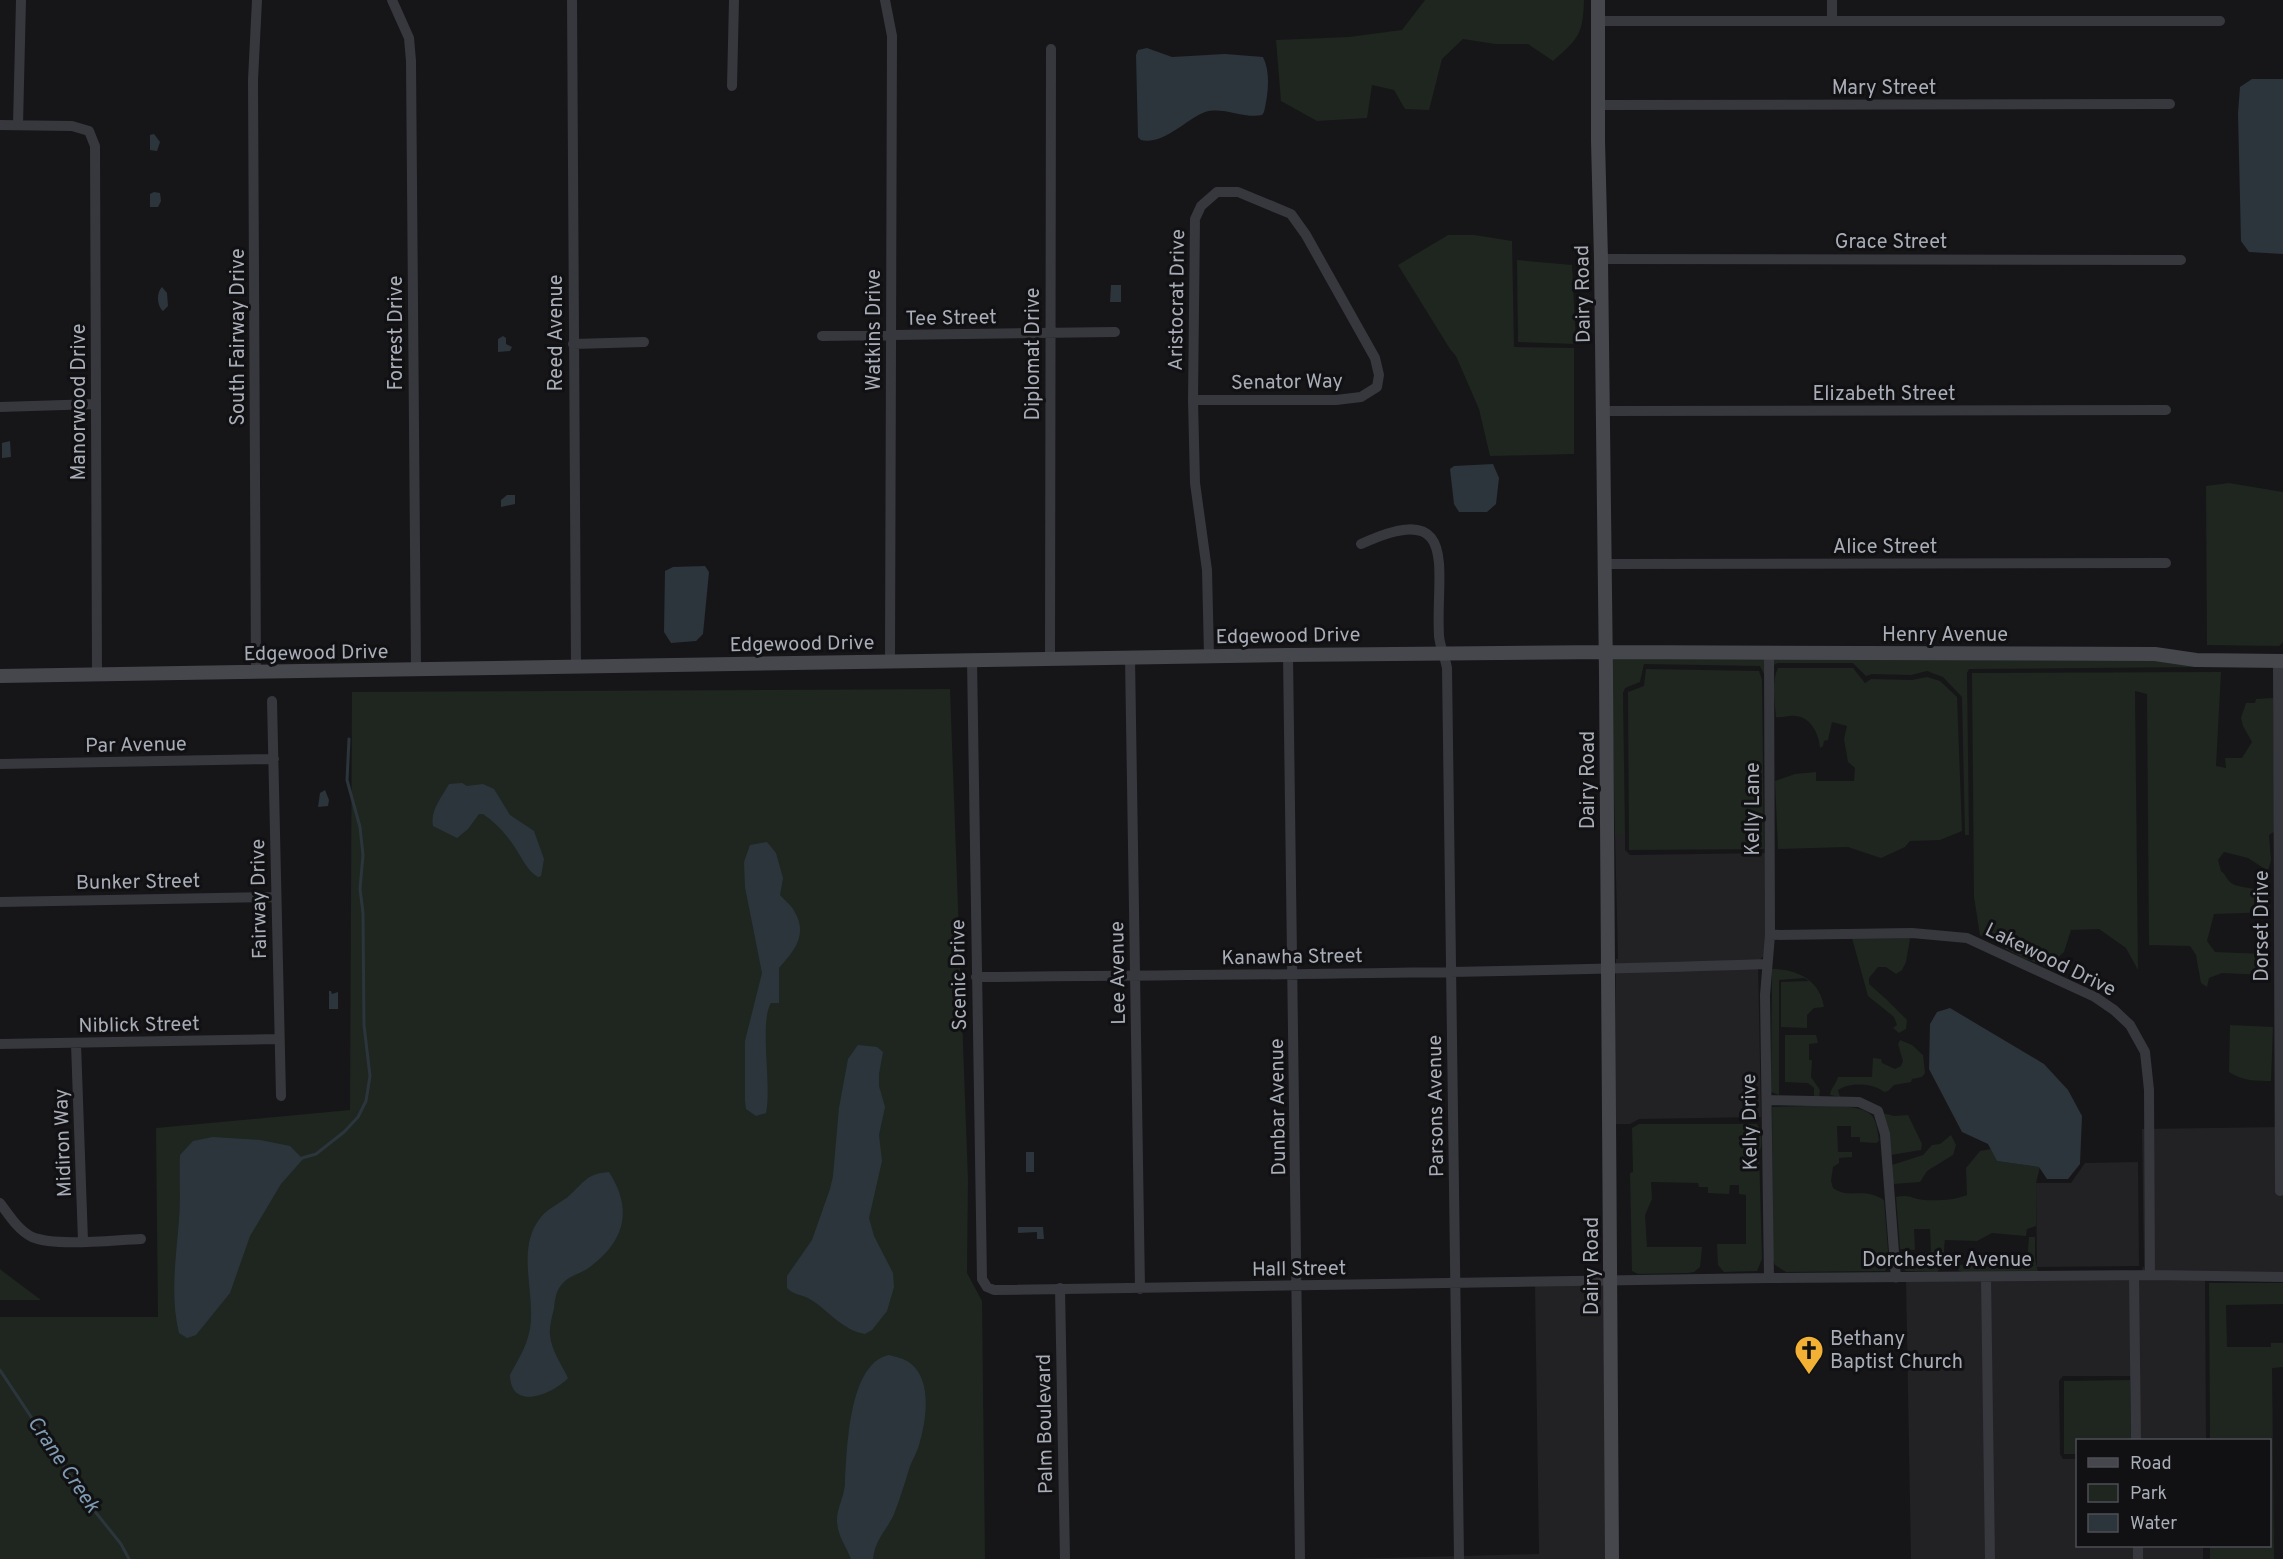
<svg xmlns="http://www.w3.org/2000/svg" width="2283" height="1559" font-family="Overpass,sans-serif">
  <rect width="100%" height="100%" fill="#161618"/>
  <path fill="#222225" d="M1615,834H1625V850L1630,855L1766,853L1769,950L1758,962L1761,1117L1639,1119L1630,1124H1615L1616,959H1618Z
    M2283,1127V1278L2205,1280L2206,1440H2135L2131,1376H2063L2059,1381L2060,1454L2063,1459H2077L2078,1546H2203V1559H1911L1906,1279L2141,1271L2144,1266L2142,1129Z
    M2138,1162L2139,1266L2037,1267L2036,1183H2071L2085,1163Z
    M1606,1283V1559H1349L1539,1554L1535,1285Z"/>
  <path fill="#1e261f" d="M1425,0H1584C1583,35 1578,39 1553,61L1528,44H1495L1463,39L1442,59L1429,110L1405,109L1394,90L1372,85L1367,118L1317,121L1281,101L1276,40L1349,37L1402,30Z
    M1448,235H1474L1512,241L1514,347L1574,348V454L1490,456L1479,409L1456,356L1450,349L1398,265Z
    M1517,260L1572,265L1576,344L1518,342Z
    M2229,483L2283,492V642L2279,646L2207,645L2206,486Z
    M1611,658L2155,660L2204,667L1969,669L1967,673L1969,835H1965L1962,697L1943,677L1927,671L1911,675L1872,674L1866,676L1853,663H1778L1775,664L1766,678L1760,666L1644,664L1640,682L1625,688L1623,693L1625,834H1615Z
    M1778,668H1853L1865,683L1871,679L1912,680L1927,677L1940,681L1957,697L1962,831L1940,840L1910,841L1905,847L1881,858L1848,847L1778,849L1775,781L1795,774L1816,772V781H1854L1855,768L1848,762L1844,739L1847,726L1832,722L1828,740L1824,741L1823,746L1820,748C1819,734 1811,717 1795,716C1789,715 1783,718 1776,717C1775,702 1771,682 1778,668Z
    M1646,669L1759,671L1762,680L1764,849L1629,850L1628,692L1644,686Z
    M2221,672L2216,766L2226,768L2225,758H2242L2252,742L2243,726L2241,718L2246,703H2255L2256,699L2273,698L2275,831L2269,835L2271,860L2268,871L2248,858L2224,852L2218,860L2221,871C2226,875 2226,878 2230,882C2235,888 2261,889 2270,891V912L2214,914L2207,941L2215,952L2265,954V975L2222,973L2209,978L2207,987L2201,983L2196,955L2190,946L2149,945L2147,694L2135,691L2138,970L2126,948L2099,929L2071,930L2064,952L2048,967L2023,958L1980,935L1974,897L1972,673Z
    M950,689L968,1180L967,1273L982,1301L985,1559H0V1317H158L156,1128L350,1110L352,692Z
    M1907,937L1910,939L1906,962L1902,970L1896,974L1886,967H1878L1869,978V984L1886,999L1907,1020L1906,1029L1899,1033L1893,1028L1897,1025L1894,1017L1868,996L1852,938Z
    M1772,969C1797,969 1820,980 1824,1007L1814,1008L1807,1015V1028L1781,1027V982L1809,981L1804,978L1779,980V1095L1771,1092Z
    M2230,1025L2273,1027L2271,1081C2255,1081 2243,1081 2229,1072Z
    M1785,1035H1816L1818,1043L1809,1044V1060H1812L1811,1077L1820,1090L1819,1097H1814V1088L1808,1083L1785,1082Z
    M1900,1040L1912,1045L1923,1055L1925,1073L1922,1077L1912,1079L1911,1082L1894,1085L1888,1091L1884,1092C1874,1083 1850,1082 1838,1090L1840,1097L1830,1095C1831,1087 1836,1085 1838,1077H1872L1873,1058L1881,1059L1882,1063L1895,1069L1901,1066L1903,1061L1898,1044Z
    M1807,1106C1822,1106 1864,1103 1873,1117C1877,1124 1878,1133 1879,1141L1876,1143L1860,1142V1137H1851V1126H1837L1838,1152H1852V1157L1839,1158V1163L1833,1167L1831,1181L1833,1188C1850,1200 1862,1186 1884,1200L1889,1262L1885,1271L1786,1272L1775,1265L1773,1259L1772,1107Z
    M1882,1113L1894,1116L1908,1115L1922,1144L1921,1150L1891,1155Z
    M1639,1124H1757C1761,1130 1764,1145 1759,1151L1762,1259L1757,1271L1724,1272L1718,1265L1717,1244H1746V1195L1739,1194V1185H1730L1729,1194L1708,1193V1187H1699L1698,1183L1651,1182L1652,1199L1645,1215L1647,1247H1702L1700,1267L1694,1272L1688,1273L1638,1274L1632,1271L1630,1173L1633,1172L1632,1128Z
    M1951,1135L1956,1145L1953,1155L1927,1171L1920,1182L1893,1184L1892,1165L1923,1155L1932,1145L1940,1144Z
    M1991,1149L1997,1161L2040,1167L2036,1183V1226L2027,1229L2026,1236L1992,1233L1977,1241L1945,1240C1943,1251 1946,1264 1937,1272L1906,1271L1901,1266V1254L1922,1255L1931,1251L1930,1229H1914L1915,1250L1900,1249L1896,1197C1912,1194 1910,1199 1924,1200C1938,1201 1954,1200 1967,1195L1966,1168L1980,1151Z
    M2029,1237H2035V1258L2038,1272H1962L1958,1270L1959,1265L1973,1264L1975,1261L1986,1262V1258L2027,1262Z
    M0,1269L1,1270L41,1300H0Z
    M2209,1283H2283V1304L2226,1305L2227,1347H2271V1343H2283V1367L2272,1368L2274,1559H2210V1546H2270V1440H2210Z
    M2130,1380L2131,1440H2078L2077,1454H2064V1381Z"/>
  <path fill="#2c353c" d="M1147,48L1172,57L1225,54L1263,57C1271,73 1268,95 1264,112L1262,115C1244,119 1223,106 1205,112C1185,120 1164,145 1141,140L1138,137L1136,55L1138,50Z
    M2252,79H2283V254L2249,252L2241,241L2238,113L2240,87Z
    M154,134L160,142L157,151L150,150V135Z
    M154,192L160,193L161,201L158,207H150V194Z
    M1111,285H1121V302H1110Z
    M162,287L167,293L168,306L163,311C157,306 156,293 162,287Z
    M503,336L506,338V344L512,347L510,351L498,352V339Z
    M10,441L11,457L2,458V443Z
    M1493,464L1499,478L1496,504L1487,512H1459L1454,504L1450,469L1454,466Z
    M507,495H515V504L501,507V500Z
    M705,566L709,572L703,634L696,641L671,643L664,632L665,571L673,567Z
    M462,783L467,786L483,784L494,789L510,815L534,831L544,859L541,876L538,877C527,871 521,856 514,846C506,834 495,822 483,814H479L468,829L457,838L433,826C430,810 442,797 449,784Z
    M325,790L329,800L328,806L318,807L320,793Z
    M767,842L776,853L783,878L780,895C784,900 790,904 793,909C809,934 795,950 779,968V1003H771C759,1022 772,1086 766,1113L756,1116L746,1109L745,1101V1041L762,973L745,887L744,862L750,845Z
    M329,991H331L332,994L338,992V1009H329Z
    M1950,1008L2044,1064L2068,1090L2082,1116L2080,1164L2068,1179H2047L2039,1167L1997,1161L1988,1144L1962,1132L1929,1069L1930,1024L1937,1012Z
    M858,1045L877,1047L883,1052L879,1074V1086L885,1107L879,1135L882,1161L869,1218L874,1236L893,1273L894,1287L887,1311L872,1330L865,1334C841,1330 828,1309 808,1298C800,1294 794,1295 787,1288V1276L812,1240L830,1189L833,1176L839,1108L848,1059Z
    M213,1137L260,1140L290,1146L303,1159L281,1184L250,1236L230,1293L196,1335L187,1338L179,1333C170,1296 176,1258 179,1221C181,1199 179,1177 180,1155L193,1141Z
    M1026,1152H1034V1172H1026Z
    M609,1172C634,1211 624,1243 587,1269C579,1274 569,1276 563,1283C556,1290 555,1299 554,1308C552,1317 549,1327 550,1335C551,1350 562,1365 568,1378C553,1394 511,1412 510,1375C518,1359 526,1349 530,1329C536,1292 515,1249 541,1217C549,1207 562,1203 571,1194C586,1180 587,1174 609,1172Z
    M1018,1227H1043L1044,1239H1037V1232L1018,1233Z
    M889,1355C896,1357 903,1358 910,1363C933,1380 926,1422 919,1445C917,1452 913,1459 910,1466C905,1482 900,1499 894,1514C887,1530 875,1539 873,1559H851C846,1546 837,1535 837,1520C837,1508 844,1497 845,1484C847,1452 848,1363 889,1355Z"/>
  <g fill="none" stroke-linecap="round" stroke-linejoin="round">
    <path stroke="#2c353c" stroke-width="3" d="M302,1158L316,1154L344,1132L358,1117L366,1101L370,1076L364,1025L363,913L360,889L363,855L360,827L347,780L349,739
      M0,1370L89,1504L121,1544L129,1559"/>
    <path stroke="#37383d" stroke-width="10" d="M392,0L409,38L411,61L416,669
      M572,0L576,666
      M885,0L892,36L890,661
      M1832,0V20
      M1598,21H2220
      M732,86L734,0
      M1598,105L2170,104
      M0,125L72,126L89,131L95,146L97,675
      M18,125L21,0
      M1601,259L2181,260
      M822,336L1115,332
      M573,344L644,342
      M1193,400H1336L1361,397L1377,387L1379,375L1375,358L1306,235L1291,214L1238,192H1217L1201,206L1195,219L1193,400L1195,483L1207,570L1209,656
      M0,407L96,404
      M1603,411L2166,410
      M1361,544C1462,497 1435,572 1439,636C1440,647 1445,657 1447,668L1459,1559
      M1605,564L2166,563
      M1769,653L1770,935L1765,995L1769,1278
      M1288,655L1300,1559
      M1130,657L1140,1289
      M1050,658L1051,49
      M972,660L982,1279L987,1287L994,1290L1769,1278L2150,1275L2283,1277
      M2278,661L2280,1191
      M256,673L253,80L257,0
      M272,701L281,1096
      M0,764L274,759
      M0,902L276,897
      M1770,935L1912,933L1967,938L2095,997L2114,1010L2130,1025L2145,1052L2149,1090L2150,1275
      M976,977C1240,975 1504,973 1767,964
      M0,1044L279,1039
      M76,1044L83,1241
      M1767,1100L1859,1102L1878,1111L1885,1134L1896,1278
      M0,1203C9,1215 18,1230 32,1237C57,1247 113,1240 141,1239
      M2134,1276L2136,1440
      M1986,1277L1990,1559
      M1060,1288L1065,1559
      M2138,1546V1559"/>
    <path stroke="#45474d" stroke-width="14" d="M1598,0V141L1601,259L1606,675L1612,1559
      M0,676L1288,655L1606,652L2155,654L2196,660L2283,661"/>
  </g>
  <defs>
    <g id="church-pin" transform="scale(1.5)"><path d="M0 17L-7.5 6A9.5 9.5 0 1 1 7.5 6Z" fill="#f2b134" stroke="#111113"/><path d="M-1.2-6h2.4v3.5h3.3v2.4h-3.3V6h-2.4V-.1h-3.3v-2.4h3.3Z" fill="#111"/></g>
  </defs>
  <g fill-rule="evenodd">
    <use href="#church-pin" x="1809" y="1350"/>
  </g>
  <g text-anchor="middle" stroke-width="6" stroke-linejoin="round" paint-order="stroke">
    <g font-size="20" fill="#a8adb8" stroke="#111113">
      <text x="1884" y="94">Mary Street</text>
      <text x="1891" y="248">Grace Street</text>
      <text transform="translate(1582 294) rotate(-91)" y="7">Dairy Road</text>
      <text transform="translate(1176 300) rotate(-89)" y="7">Aristocrat Drive</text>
      <text transform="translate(951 317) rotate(-1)" y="7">Tee Street</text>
      <text transform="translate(873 330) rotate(-90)" y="7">Watkins Drive</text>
      <text transform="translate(395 333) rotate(-90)" y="7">Forrest Drive</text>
      <text transform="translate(555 333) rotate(-90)" y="7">Reed Avenue</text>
      <text transform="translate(237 337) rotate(-90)" y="7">South Fairway Drive</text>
      <text transform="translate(1032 354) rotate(-90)" y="7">Diplomat Drive</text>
      <text transform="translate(1287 381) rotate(-1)" y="7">Senator Way</text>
      <text x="1884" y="400">Elizabeth Street</text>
      <text transform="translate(78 402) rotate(-90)" y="7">Manorwood Drive</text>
      <text x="1885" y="553">Alice Street</text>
      <text x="1945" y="641">Henry Avenue</text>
      <text transform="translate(1288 635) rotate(-1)" y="7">Edgewood Drive</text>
      <text transform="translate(802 643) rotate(-1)" y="7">Edgewood Drive</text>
      <text transform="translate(316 652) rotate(-1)" y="7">Edgewood Drive</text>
      <text transform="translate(136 744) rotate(-1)" y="7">Par Avenue</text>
      <text transform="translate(1587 780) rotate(-90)" y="7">Dairy Road</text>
      <text transform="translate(1752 809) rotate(-90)" y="7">Kelly Lane</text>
      <text transform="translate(138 881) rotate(-1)" y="7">Bunker Street</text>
      <text transform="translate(258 899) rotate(-91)" y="7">Fairway Drive</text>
      <text transform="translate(2261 926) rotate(-90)" y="7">Dorset Drive</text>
      <text transform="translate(1292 956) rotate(-1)" y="7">Kanawha Street</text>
      <text transform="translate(2051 959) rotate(26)" y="7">Lakewood Drive</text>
      <text transform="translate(1117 973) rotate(-91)" y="7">Lee Avenue</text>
      <text transform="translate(958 975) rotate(-91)" y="7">Scenic Drive</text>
      <text transform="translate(139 1024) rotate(-1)" y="7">Niblick Street</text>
      <text transform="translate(1435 1106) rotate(-91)" y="7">Parsons Avenue</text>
      <text transform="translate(1277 1107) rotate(-91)" y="7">Dunbar Avenue</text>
      <text transform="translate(1749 1122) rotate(-91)" y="7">Kelly Drive</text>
      <text transform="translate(62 1143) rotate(-92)" y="7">Midiron Way</text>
      <text x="1947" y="1266">Dorchester Avenue</text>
      <text transform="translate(1591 1266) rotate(-90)" y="7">Dairy Road</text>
      <text transform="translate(1299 1268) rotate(-1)" y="7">Hall Street</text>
      <text transform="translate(1044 1424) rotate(-91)" y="7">Palm Boulevard</text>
    </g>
    <g font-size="20" fill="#a8adb8" stroke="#111113" text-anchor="start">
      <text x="1830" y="1345">Bethany<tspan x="1830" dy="23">Baptist Church</tspan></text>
    </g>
    <g font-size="21" font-style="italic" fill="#7f9bb3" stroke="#111113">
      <text transform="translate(64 1464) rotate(56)" y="7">Crane Creek</text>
    </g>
  </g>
  <rect x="2076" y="1439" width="195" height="108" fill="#111113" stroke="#4d4f55" stroke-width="1.5"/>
  <rect x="2088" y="1458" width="30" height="9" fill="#45474d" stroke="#4d4f55" stroke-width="1.5"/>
  <text x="2130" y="1469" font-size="18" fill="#a8adb8">Road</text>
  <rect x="2088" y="1484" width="30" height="18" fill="#1e261f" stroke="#4d4f55" stroke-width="1.5"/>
  <text x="2130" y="1499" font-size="18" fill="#a8adb8">Park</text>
  <rect x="2088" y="1514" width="30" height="18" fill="#2c353c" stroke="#4d4f55" stroke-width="1.5"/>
  <text x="2130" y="1529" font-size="18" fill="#a8adb8">Water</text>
</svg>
